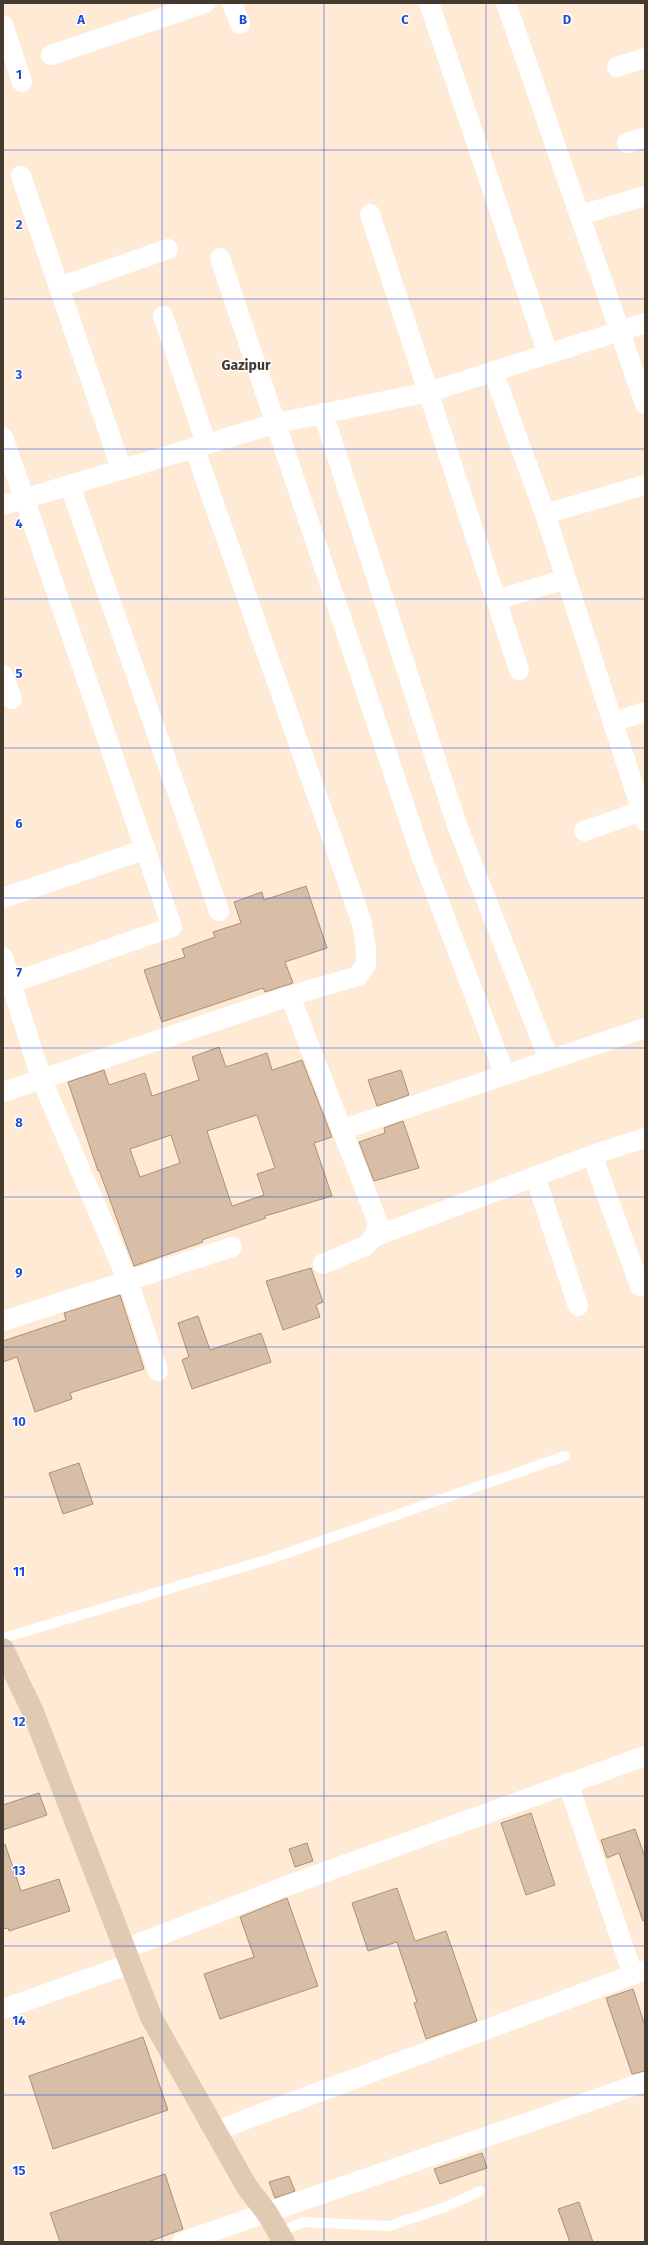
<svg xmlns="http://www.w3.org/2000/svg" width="648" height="2245" font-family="'Fira Sans',sans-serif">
  <rect width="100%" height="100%" fill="#ffead6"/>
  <path fill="#d8bea6" stroke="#aa917a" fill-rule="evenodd" d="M306,886L327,948L285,962L293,983L265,992L263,988L162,1022L144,970L185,957L182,949L215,937L213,932L241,923L234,902L262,892L264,900Z
    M219,1047L226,1067L267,1053L272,1070L302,1060L332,1137L314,1143L332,1196L265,1216L266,1218L202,1240L203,1242L134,1266L99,1170L98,1171L68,1082L104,1070L109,1085L145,1073L152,1096L199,1080L192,1057ZM257,1115L275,1168L257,1174L264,1195L232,1206L207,1131ZM171,1135L180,1163L140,1177L130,1149Z
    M401,1070L409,1095L377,1106L368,1080Z
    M403,1121L419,1168L374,1181L359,1142L385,1133L384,1128Z
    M311,1268L323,1302L316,1305L320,1317L283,1330L266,1281Z
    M120,1295L144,1369L70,1393L72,1399L35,1412L17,1357L3,1362V1341L66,1320L64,1313Z
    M198,1316L210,1350L261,1333L271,1362L192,1389L182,1360L189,1357L178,1323Z
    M79,1463L93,1504L63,1514L49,1473Z
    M39,1793L47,1815L3,1830V1805Z
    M531,1813L555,1885L526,1895L501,1823Z
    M635,1829L645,1857V1921H643L619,1853L607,1858L601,1840Z
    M307,1843L313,1861L295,1867L289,1849Z
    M3,1844H5L21,1891L59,1879L70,1911L9,1931L8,1928L3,1929Z
    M397,1888L415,1941L446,1931L477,2021L426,2039L414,2003L417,2002L397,1942L368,1951L352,1903Z
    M287,1898L318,1986L220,2019L204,1974L254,1957L240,1917Z
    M633,1989L645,2026V2071L632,2074L606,1998Z
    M143,2037L168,2110L53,2149L29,2076Z
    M482,2153L487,2168L440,2184L434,2169Z
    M165,2174L183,2229L148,2242H60L50,2213Z
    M289,2176L295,2191L275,2198L269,2182Z
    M579,2202L593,2242H570L558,2209Z"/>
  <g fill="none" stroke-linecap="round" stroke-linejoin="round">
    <path stroke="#fff" stroke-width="10" d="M3,1638L273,1558L565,1456
      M278,2233L303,2222L389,2226L448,2206L480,2191"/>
    <path stroke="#fff" stroke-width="20" d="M232,3L240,24
      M429,3L548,354
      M506,3L645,404
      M3,25L22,82
      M51,55L205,3
      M617,67L645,58
      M627,143L645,137
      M21,176L121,468
      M370,214L519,670
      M580,215L645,196
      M220,258L421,855L505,1075
      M59,287L168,249
      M163,316L206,443
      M493,371L545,514L645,821
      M323,413L457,825L549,1060
      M3,437L172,927L11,983
      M70,486L219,911
      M3,505L277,423L429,392L645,323
      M545,514L645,485
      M497,600L565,579
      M3,675L12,699
      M612,722L645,712
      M584,831L645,810
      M3,898L146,849
      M3,957L41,1078L128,1281L158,1371
      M290,996L378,1223L374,1237L365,1246L323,1264
      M3,1092L290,996L358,976L366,964V949L362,923L194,447
      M341,1130L645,1028
      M592,1155L640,1286
      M535,1176L578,1306
      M374,1237L592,1155L645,1138
      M3,1321L232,1247
      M568,1783L633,1975
      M125,1949L281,1888L645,1756
      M3,2009L132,1963
      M215,2131L645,1970
      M182,2242L645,2082"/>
    <path stroke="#e0cab1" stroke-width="22" d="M3,1649L33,1712L151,2017L247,2187L267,2213L284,2242"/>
  </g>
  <path fill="none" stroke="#1d4ed8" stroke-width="1" stroke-opacity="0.55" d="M162,3V2242M324,3V2242M486,3V2242M3,150H645M3,299H645M3,449H645M3,599H645M3,748H645M3,898H645M3,1048H645M3,1197H645M3,1347H645M3,1497H645M3,1646H645M3,1796H645M3,1946H645M3,2095H645"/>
  <g text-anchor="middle" stroke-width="3" stroke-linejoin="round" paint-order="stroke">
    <g font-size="14" font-weight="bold" fill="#443a30" stroke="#fff">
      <text x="246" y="370">Gazipur</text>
    </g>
  </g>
  <g font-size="13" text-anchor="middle" font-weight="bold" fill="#1d4ed8" stroke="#fff" stroke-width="3" stroke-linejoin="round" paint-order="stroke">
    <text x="81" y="24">A</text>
    <text x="243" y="24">B</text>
    <text x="405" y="24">C</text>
    <text x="567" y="24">D</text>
    <text x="19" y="79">1</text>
    <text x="19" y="229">2</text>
    <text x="19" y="379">3</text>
    <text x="19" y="528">4</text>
    <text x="19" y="678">5</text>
    <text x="19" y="828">6</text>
    <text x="19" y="977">7</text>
    <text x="19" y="1127">8</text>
    <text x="19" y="1277">9</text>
    <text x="19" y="1426">10</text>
    <text x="19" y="1576">11</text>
    <text x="19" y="1726">12</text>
    <text x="19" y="1875">13</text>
    <text x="19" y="2025">14</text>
    <text x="19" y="2175">15</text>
  </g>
  <rect width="648" height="2245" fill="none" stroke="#443a30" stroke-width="8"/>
</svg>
